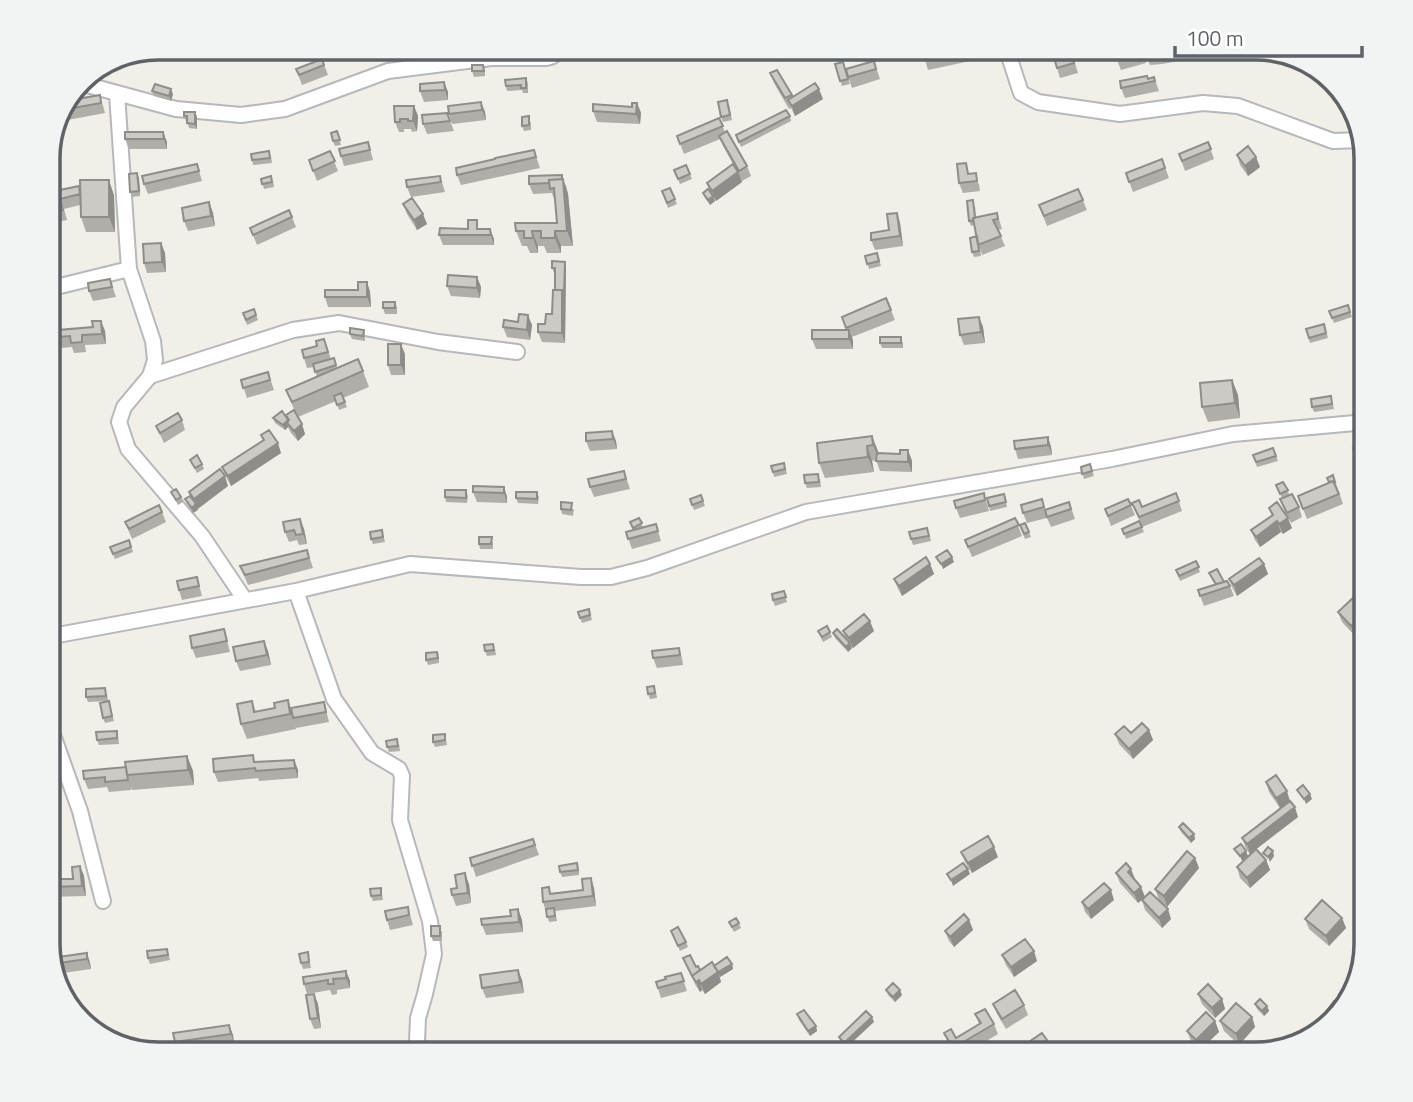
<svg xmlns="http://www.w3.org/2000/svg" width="1413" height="1102" font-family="'Titillium Web',sans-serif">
  <rect width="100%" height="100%" fill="#f1efe8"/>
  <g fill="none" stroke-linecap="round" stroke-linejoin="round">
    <g stroke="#b5b8bc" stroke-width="18">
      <path id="minor" d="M1006,47L1021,93L1038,102L1120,114L1203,103L1238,106L1333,141L1362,140
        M80,83L176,109L241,115L285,109L388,71L491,58H546C553,57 557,55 557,47
        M117,94L129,269L153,341L155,360L150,376L124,407L119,422L128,449L202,536L245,600
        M48,289L129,269
        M150,376L293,330L339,323L438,342L517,352
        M296,591L334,699L372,753L399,769L402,776L400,820L430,921L434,954L425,994L418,1018L417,1041L420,1055
        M47,637L296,591L410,564L581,577H611L647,568L806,512L1112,459L1233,434L1366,422
        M47,718L80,811L103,901"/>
    </g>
    <use href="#minor" stroke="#fff" stroke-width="14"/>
  </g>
  <path fill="#afaea9" d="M410,47H439V51L411,52Z
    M947,47H979L980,52L973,53L975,60L928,70L925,60Z
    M1070,47L1078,73L1060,78L1057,68Z
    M1141,47L1146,63L1121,70L1117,60Z
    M1187,47H1208L1210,52L1179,61L1178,58L1179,61L1162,64L1150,65L1148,60Z
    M776,51H788L790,56L781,62Z
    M322,59L328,75L302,85L296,69Z
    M874,61L880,79L852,88L846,69Z
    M843,62L850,84L842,86L835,64Z
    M485,70V76L474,77L472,71Z
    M770,73L793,97L823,99L795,116L791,108L789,109L774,83Z
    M1154,77L1159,91L1125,98L1121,88Z
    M526,78L528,83V93H523L522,90L507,91L506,86Z
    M444,82L448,92V100L424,102L420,91Z
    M152,91L173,94L171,101L154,96Z
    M100,95L105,113L62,121L72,100Z
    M481,102L485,112L486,120L452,124L449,114Z
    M637,103L641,113L640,124L597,122L593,111L632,107Z
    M729,105L732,120L723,122L721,117Z
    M414,106L418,116L417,131L412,132L411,129H404V132H399L395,122Z
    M195,112L197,117V129L189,128L187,121H186L184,116Z
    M447,113L454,131L427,134L423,124Z
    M790,116L791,121L741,147L736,135Z
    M1356,116L1359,128L1354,129L1353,123Z
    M719,118L725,132L747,166L751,176L742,181L740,177L742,182L716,201L714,198L715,201L710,205L705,198L703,193L710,191L707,183L733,164L723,146L720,139L684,154L677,136Z
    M531,122V130L524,131L522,126Z
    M337,131L341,145L335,146L333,141Z
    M163,132L167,142V149H129L125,139Z
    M368,142L373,160L344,166L341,156Z
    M1208,142L1214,159L1185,171L1179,154Z
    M534,150L540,168L461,185L457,175Z
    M330,151L338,171L317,181L309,160Z
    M1237,155L1260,167L1248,176L1240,165Z
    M271,156L272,163L253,165L252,160Z
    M1162,159L1169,178L1133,192L1126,173Z
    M197,164L202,181L148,194L144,184Z
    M686,165L692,179L680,184L674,170Z
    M970,174L979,184L980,191L963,193L959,183Z
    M440,176L445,192L411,197L407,187Z
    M529,176L566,185L568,194L573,246H561V253H547L544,246H538V253H530L527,246H522L516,231L557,223L555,202L552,193L533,194L529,184Z
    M139,178L140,196L132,197L130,192Z
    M261,179L273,181L274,187L264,189Z
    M670,188L677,204L668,208L662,191Z
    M1078,189L1087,210L1047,226L1039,205Z
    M50,192L114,195L115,232H86L81,217L80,205L64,209L67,220L58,222L54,212Z
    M209,202L213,213L215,226L188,231L184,221Z
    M403,204L427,224L417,230L407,214Z
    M975,205L976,217L997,213L1002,229L998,230L1005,246L982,255L980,248L981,256L974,257L972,252L977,237L974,225L971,226L969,221Z
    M289,210L296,227L257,245L250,228Z
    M897,213L900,223L903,246L875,250L871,240L889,230Z
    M468,229H490L494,239V245H443L439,235Z
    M161,243L165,253L166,272L147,273L144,263Z
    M877,253L881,266L869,269L865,256Z
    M565,262L566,267L565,343L542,342L538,332L552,314L555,290V273H554L552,268Z
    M477,277L481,287L480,298L451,296L447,286Z
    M110,279L116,297L93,301L89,291Z
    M367,282L370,292L371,307H328L325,297L358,290Z
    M886,298L895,320L852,337L853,349H816L812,339L847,330L842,317Z
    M395,302L397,307V314H385L383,308Z
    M1348,305L1352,317L1334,323L1329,311Z
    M254,309L258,320L247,325L243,313Z
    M979,317L983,327L985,343L964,345L960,335Z
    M101,321L105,331L106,344L85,345L86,352L74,353L72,347L62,348L58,337L93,327Z
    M518,322L532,325L530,340L507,337L503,327Z
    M1324,324L1328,338L1310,343L1306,329Z
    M364,330L365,335V341L352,339L350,334Z
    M48,335L51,349L48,350Z
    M324,339L331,359L334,358L337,368L363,371L369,387L343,398L347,407L339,410L336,401L298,417L305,434L298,441L291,433L288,427L285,430L275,423L273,418L288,420L296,414L286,390L317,377L314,367L307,368L304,358Z
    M903,342V348H882L880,343Z
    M405,354V375H391L388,365Z
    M268,372L274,390L247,398L241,380Z
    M1232,380L1238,395L1240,418L1208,422L1202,407Z
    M1331,396L1334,409L1314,412L1312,407Z
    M182,420L185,430L164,443L156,426Z
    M612,431L616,441L617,449L590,451L586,441Z
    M261,435L281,453L231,486L226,477L222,467L263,440Z
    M872,436L878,453L900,454L908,450L912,461V472L880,471L876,460L872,461L874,472L825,478L819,463Z
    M1048,437L1051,447L1052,455L1018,459L1015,449Z
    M1366,442V456L1359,460L1353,448Z
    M1273,448L1278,461L1257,467L1253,455Z
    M190,460L202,464L204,469L197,473Z
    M784,463L787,474L774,477L773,472Z
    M1090,464L1094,476L1084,479L1081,467Z
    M624,471L630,489L594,497L590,487Z
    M1333,475L1343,504L1307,519L1298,496L1329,482Z
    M820,479L821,487L807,488L805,483Z
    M1276,485L1288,490L1289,495L1299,507L1302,517L1291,523L1284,509L1280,499L1282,498Z
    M228,486L193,513L187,504L185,499L191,498L189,492Z
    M504,487L507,497V503L477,502L473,492Z
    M466,490L468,496L467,503L446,502L445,497Z
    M171,492L181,497L183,502L178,505Z
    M537,492L539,497L538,504L518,503L516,498Z
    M984,493L989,511L960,518L956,508Z
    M1176,493L1182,511L1142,527L1132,503L1142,507Z
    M1004,494L1007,507L990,511L989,506Z
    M701,495L705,506L694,510L690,499Z
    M1042,499L1046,510L1069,502L1075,519L1051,527L1047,518L1027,523L1023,513Z
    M1128,499L1135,515L1111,526L1105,509Z
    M1269,508L1292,528L1283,534L1281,532L1260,547L1255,540L1251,530L1272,516Z
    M561,509H574L573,516L562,514Z
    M162,512L166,522L132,539L125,522Z
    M639,518L643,527L656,524L661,541L632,549L626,532L633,530L632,527Z
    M1015,518L1022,536L972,557L965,540Z
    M300,519L304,529L307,544L299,545L297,540L289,542L285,532Z
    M1139,521L1144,532L1126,539L1122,529Z
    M1025,523L1031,537L1025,539L1020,525Z
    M382,530L385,542L373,544L371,539Z
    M929,533L931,541L913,545L911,539Z
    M129,540L133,552L115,559L110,547Z
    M493,542V549H480L479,544Z
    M307,550L313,568L248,585L240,566Z
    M1196,561L1200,572L1180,581L1176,570Z
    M930,564L934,574L902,596L898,589L894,579Z
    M1264,564L1268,574L1237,596L1233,589L1229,579Z
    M1209,573L1230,586L1234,596L1204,606L1198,590L1215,585Z
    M197,577L202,596L182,600L179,590Z
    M784,591L787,602L775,606L773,600Z
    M1355,596V636L1342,622L1338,612Z
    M589,609L592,620L582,623L578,612Z
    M224,629L230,652L196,658L192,648Z
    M818,631L830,632L832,637L823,642Z
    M843,631H874L853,648L851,646L852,648L848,652L835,638L833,633L846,639Z
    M679,648L682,658L683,665L657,668L653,658Z
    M495,649L496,655L487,656L485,651Z
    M268,651L271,665L240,671L236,661Z
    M439,657V663L428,665L426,660Z
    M656,692L657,698L650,699L648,694Z
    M107,693L108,701L88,702L86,697Z
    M288,700L291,708L324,702L329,722L296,728L295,725L296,729L247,739L241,724L252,701L256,712L275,708Z
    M109,701L114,721L105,723L103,718Z
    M1149,730L1153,740L1133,759L1119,744L1115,734L1131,733Z
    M117,731L118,736L119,744L99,745L97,740Z
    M445,734L447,745L435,747L433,742Z
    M399,744L400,751L389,752L387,747Z
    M187,756L193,771L194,785L132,790L131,787V790L109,792L107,787L88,789L84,779L126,767Z
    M47,759L55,774L56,784H47Z
    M294,760L298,770V778L259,781L258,778L218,782L214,772L256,762Z
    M1266,782L1290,801L1298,817L1256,849L1266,860L1270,870L1250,888L1240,878L1237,867L1256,850L1250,854L1246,849L1242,838L1289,802L1280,808L1269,792Z
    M1179,827L1194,834L1195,839L1191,843L1181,832Z
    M533,839L539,855L476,877L470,858Z
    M961,852L998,857L972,873L965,862Z
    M1195,858L1199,868L1167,907L1159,900L1155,889Z
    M80,866L84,876L86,896L47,897V879H73Z
    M579,869V875L562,877L560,872Z
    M1116,873L1135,879L1141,887L1145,897L1171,919L1162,928L1145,910L1142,900L1144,898L1138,903L1120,883Z
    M469,884L471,903L456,906L452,895L457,888Z
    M549,887L551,893L594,888L596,906L555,911L557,921L549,922L543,902Z
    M381,888L383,900L373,901L371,896Z
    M1114,900L1091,919L1085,912L1082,902Z
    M408,907L413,925L390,930L387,920Z
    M518,909L522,920L523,932L486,935L482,925L511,916Z
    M1342,918L1346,928L1329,946L1309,929L1305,919Z
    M969,920L973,930L954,947L949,941L945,931Z
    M729,922L739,923L741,928L734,932Z
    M442,931V941H433L431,936Z
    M671,931L686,942L688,947L680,951Z
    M167,949L170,960L150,964L148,958Z
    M308,952L311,968L303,969L301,963Z
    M87,953L90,963L91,969L63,973L59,963Z
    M1002,955L1037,961L1014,977L1006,965Z
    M683,958L700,970L714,966L732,964L733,969L720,977L719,975L721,982L705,994L702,990L700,992L696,986Z
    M518,970L522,980L524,993L486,998L482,988Z
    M346,971L350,981V988L337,990V994L332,995L330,990L307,994L304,984Z
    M681,973L687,991L661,998L656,982Z
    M886,990L902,995L895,1002L888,995Z
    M314,994L318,1004L321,1028L314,1029L310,1019Z
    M1198,994L1222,999L1225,1009L1215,1018L1202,1004Z
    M993,1004L1024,1005L1028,1015L1006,1029L997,1014Z
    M1255,1004L1267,1006L1269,1011L1264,1016L1257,1009Z
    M1326,1012H1343L1333,1020L1328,1017Z
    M797,1014L816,1026L817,1031L810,1036L799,1020Z
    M975,1014L994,1024L998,1034L963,1055H955L948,1043L944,1033L956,1038L979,1024Z
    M1252,1017L1255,1027L1239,1045L1224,1031L1220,1021Z
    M1215,1021L1219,1032L1200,1050L1191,1041L1187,1031Z
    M229,1025L233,1035L234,1044L178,1052L175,1042Z
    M1047,1040L1050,1050L1043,1055H1022L1020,1048Z"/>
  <path fill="#8f8d8a" d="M444,82L448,92V100L445,90Z
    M171,89L173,94L171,101L169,96Z
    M819,89L823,99L795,116L792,106Z
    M481,102L485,112L486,120L482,110Z
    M637,103L641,113L640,124L636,114Z
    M414,106L418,116L417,131L413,121Z
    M195,112L197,117V129L195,124Z
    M163,132L167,142V149L164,139Z
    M1256,157L1260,167L1248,176L1245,166Z
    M738,172L742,182L716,201L712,191Z
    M137,173L139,178L140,196L139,191Z
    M562,175L568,194L573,246L567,231Z
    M109,180L114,195L115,232L109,217Z
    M713,196L715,201L710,205L708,200Z
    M209,202L213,213L215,226L211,216Z
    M897,213L900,223L903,246L900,236Z
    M423,214L427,224L417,230L414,220Z
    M490,229L494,239V245L491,235Z
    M532,231L538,246V253L533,238Z
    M555,231L561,246V253L555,238Z
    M161,243L165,253L166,272L162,262Z
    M565,262L566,267L565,343L562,333V290Z
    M477,277L481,287L480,298L477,288Z
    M367,282L370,292L371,307L367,297Z
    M528,315L532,325L530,340L527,330Z
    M979,317L983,327L985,343L981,332Z
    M101,321L105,331L106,344L102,334Z
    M849,330L853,340V349L849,339Z
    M401,344L405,354V375L401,365Z
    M1232,380L1238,395L1240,418L1235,403Z
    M288,420L290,425L287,423L288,427L285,430L283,425Z
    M302,424L305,434L298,441L294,431Z
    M612,431L616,441L617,449L613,439Z
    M872,436L878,451L879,460L873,445Z
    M1048,437L1051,447L1052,455L1048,445Z
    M278,443L281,453L231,486L228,476Z
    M867,446L872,461L874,472L868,457Z
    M908,450L912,461V472L908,462Z
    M225,476L228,486L197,509L194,499Z
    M504,487L507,497V503L504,493Z
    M196,504L198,510L193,513L192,508Z
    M1288,518L1292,528L1283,534L1279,524Z
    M300,519L304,529L307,544L303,534Z
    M1277,521L1281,532L1260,547L1256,537Z
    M952,557L954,562L943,569L941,564Z
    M930,564L934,574L902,596L899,586Z
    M1264,564L1268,574L1237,596L1234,585Z
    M1366,612V626L1355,636L1351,626Z
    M870,621L874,631L853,648L849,638Z
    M264,641L268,651L271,665L267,655Z
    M850,643L852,648L848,652L846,647Z
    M1149,730L1153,740L1133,759L1129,749Z
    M187,756L193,771L194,785L188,770Z
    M50,759L55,774L56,784L50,769Z
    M294,760L298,770V778L295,768Z
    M1287,791L1290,801L1280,808L1276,798Z
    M1310,794L1312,799L1306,804L1304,799Z
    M1295,807L1298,817L1250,854L1247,844Z
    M1194,834L1195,839L1191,843L1189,838Z
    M994,847L998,857L972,873L968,863Z
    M1246,851L1248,856L1242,861L1240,856Z
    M1273,851L1274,856L1270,862L1268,857Z
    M1195,858L1199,868L1167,907L1164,896Z
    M1266,860L1270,870L1250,888L1247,878Z
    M80,866L84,876L86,896L82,886Z
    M968,869L970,874L953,886L951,880Z
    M1131,869L1135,879L1128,872Z
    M465,873L469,884L471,903L468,893Z
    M591,878L594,888L596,906L593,896Z
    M1141,887L1145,897L1138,903L1134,893Z
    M1111,890L1114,900L1091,919L1088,909Z
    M518,909L522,920L523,932L519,922Z
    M1168,909L1171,919L1162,928L1159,918Z
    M1342,918L1346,928L1329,946L1326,936Z
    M969,920L973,930L954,947L950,937Z
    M1034,951L1037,961L1014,977L1011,967Z
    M87,953L90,963L91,969L87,959Z
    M732,964L733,969L720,977L718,972Z
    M518,970L522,980L524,993L520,982Z
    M346,971L350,981V988L346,978Z
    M718,972L721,982L705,994L701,984Z
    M699,980L702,990L700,992L696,982Z
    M900,990L902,995L895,1002L893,997Z
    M314,994L318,1004L321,1028L318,1018Z
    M1222,999L1225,1009L1215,1018L1212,1008Z
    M1267,1006L1269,1011L1264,1016L1262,1011Z
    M1342,1006L1343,1012L1335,1018L1334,1017Z
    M872,1017L874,1022L846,1048L844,1043Z
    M1252,1017L1255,1027L1239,1045L1236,1034Z
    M1215,1021L1219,1032L1200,1050L1196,1040Z
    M229,1025L233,1035L234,1044L231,1034Z
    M816,1026L817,1031L810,1036L808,1031Z"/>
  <path fill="#cccac5" stroke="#8f8d8a" stroke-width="2" d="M782,47H786L788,51L779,56L776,51Z
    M947,47H970L971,50L925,60L923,53Z
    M1051,47H1070L1074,63L1057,68Z
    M1127,47H1141L1142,53L1117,60L1115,51Z
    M1175,47H1187L1175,51Z
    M1175,48L1177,56L1160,59L1148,60V55Z
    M322,59L324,65L299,75L296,69Z
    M874,61L876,69L848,77L846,69Z
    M843,62L848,79L840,81L835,64Z
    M472,65H483L484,71H472Z
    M777,70L792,95L785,98L770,73Z
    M1147,76L1148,79L1154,77L1155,81L1121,88L1120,81Z
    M526,78V88H521V85L506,86L505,80Z
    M444,82L445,90L420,91V84Z
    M815,83L819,89L792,106L788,100Z
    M155,84L171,89L169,96L152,91Z
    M100,95L101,103L68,109L72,100Z
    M727,100L730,115L721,117L718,102Z
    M481,102L482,110L449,114L448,106Z
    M632,103H637L636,114L593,111V104L632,107Z
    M394,106H414L413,121H408V119H400V122H395Z
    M786,110L790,116L739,142L736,135Z
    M184,112H195V124L187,123V116H184Z
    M447,113L450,121L423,124L422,115Z
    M529,116V125L522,126V117Z
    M1353,116H1356L1358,123H1353Z
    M719,118L723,126L680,144L677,136Z
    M337,131L340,140L333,141L331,133Z
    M727,131L747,166L739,171L719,136Z
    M125,132H163L164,139H125Z
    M368,142L370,150L341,156L339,149Z
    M1208,142L1211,149L1182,161L1179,154Z
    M1248,146L1256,157L1245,166L1237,155Z
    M534,150L536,157L457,175L456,168L495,159V158Z
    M269,151L270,158L252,160L251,154Z
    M330,151L335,161L313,171L309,160Z
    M1162,159L1165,168L1129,182L1126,173Z
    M966,163L968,174L976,173L977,181L959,183L957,164Z
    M197,164L199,171L144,184L142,176Z
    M733,164L738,172L712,191L707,183Z
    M686,165L690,174L678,179L674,170Z
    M137,173L139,191L130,192L129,174Z
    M562,175V179L549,180V183L529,184V176Z
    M271,176L272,182L262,184L261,179Z
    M440,176L441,182L407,187L406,180Z
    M563,179L567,231H555V238H541V231H532L533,238H524V231H516L515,223H557L554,188L550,189L549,180Z
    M80,180H109V217H81Z
    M79,186L80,194L60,199L63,210L54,212L50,192Z
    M670,188L675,199L667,203L662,191Z
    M708,189L713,196L708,200L703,193Z
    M1078,189L1083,200L1044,216L1039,205Z
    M412,198L423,214L414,220L403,204Z
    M973,200L975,218H973V220L969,221L967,201Z
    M209,202L211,216L184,221L182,208Z
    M289,210L292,217L253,235L250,228Z
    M897,213L900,236L871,240V233L889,230L887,214Z
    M997,213L998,219L993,220L1001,236L978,245L973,218Z
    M468,220H477V229H490L491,235H439L440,228L468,229Z
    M977,236L979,251L972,252L970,238Z
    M161,243L162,262L144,263L143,244Z
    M877,253L879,261L867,264L865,256Z
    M552,261L565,262L564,294L562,290H555V268H552Z
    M448,275L477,277V288L447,286Z
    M110,279L112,287L89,291L88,283Z
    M358,282H367V297H325V290H358Z
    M553,290H562V333L538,332V324H545L546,314H552Z
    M886,298L891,310L846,328L842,317Z
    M383,302H395V308H383Z
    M1348,305L1350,312L1332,318L1329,311Z
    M254,309L256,315L246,320L243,313Z
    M519,314L528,315L527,330L503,327L504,320L518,322Z
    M979,317L981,332L960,335L958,319Z
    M92,321H101L102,334L82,335V342L71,343L70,336L58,337V330L93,327Z
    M1324,324L1326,333L1309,338L1306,329Z
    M350,328L364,330L363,336L350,334Z
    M812,330H849V339H812Z
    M880,337H901V343H880Z
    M324,339L328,352L304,358L302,350L317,346L316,341Z
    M388,344H401V365H388Z
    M334,358L336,365L315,372L313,364Z
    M358,359L363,371L292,402L286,390Z
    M268,372L270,380L243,388L241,380Z
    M1232,380L1235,403L1202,407L1200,383Z
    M341,393L345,402L337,405L334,396Z
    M1331,396L1332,404L1312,407L1311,399Z
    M294,410L302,424L294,431L287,423L289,420L286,415Z
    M282,411L288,420L283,425L273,418Z
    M178,413L182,420L160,433L156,426Z
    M269,430L278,443L228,476L222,467L264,440L261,435Z
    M612,431L613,439L586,441V433Z
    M872,436L873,445L867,446L868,457L819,463L817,443Z
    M1048,437V445L1015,449L1014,441Z
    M1366,442V451L1357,455L1353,448Z
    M1273,448L1276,456L1256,462L1253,455Z
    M900,450H908V462L876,461L877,453L900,454Z
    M197,455L202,464L195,468L190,460Z
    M784,463L785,469L773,472L771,466Z
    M1090,464L1092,471L1082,474L1081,467Z
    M220,469L225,476L194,499L189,492Z
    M624,471L626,479L590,487L588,479Z
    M818,474L819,482L805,483L804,475Z
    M1333,475L1335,482H1334L1333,481L1329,482L1327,478Z
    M1333,481L1339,494L1303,509L1298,496Z
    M1283,482L1288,490L1280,494L1276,485Z
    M473,486L504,487V493L473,492Z
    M176,489L181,497L176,500L171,492Z
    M445,490H466V498L445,497Z
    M516,492H537V499L516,498Z
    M984,493L985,500L956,508L954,501Z
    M1176,493L1179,501L1139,517L1132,503L1139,500L1142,507Z
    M1004,494L1006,502L989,506L987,498Z
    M1292,494L1299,507L1287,513L1280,499Z
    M701,495L703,501L692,505L690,499Z
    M190,496L196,504L192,508L185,499Z
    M1042,499L1044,507L1023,513L1021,505Z
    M1128,499L1131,505L1108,516L1105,509Z
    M561,502L572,503L571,510L561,509Z
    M1069,502L1071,509L1047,517L1045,510Z
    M1277,502L1288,518L1279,524L1277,521L1256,537L1251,530L1273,515L1269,508Z
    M159,505L162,512L129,529L125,522Z
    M639,518L642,523L633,528L630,522Z
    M1015,518L1019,525L968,547L965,540Z
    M300,519L303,534L296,535L294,530L285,532L283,522Z
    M1139,521L1142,527L1124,534L1122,529Z
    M1025,523L1029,532L1024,534L1020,525Z
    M656,524L658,531L628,539L626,532Z
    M927,528L929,536L911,539L909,532Z
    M382,530L383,537L371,539L370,532Z
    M479,537H492L491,544H479Z
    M129,540L131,547L113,554L110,547Z
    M307,550L309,558L245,575L240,566Z
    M947,550L952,557L941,564L936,557Z
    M926,557L930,564L899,586L894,579Z
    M1259,558L1264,564L1234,585L1229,579Z
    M1196,561L1199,567L1179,576L1176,570Z
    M1217,569L1224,582L1216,584L1209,573Z
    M197,577L199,586L179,590L177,581Z
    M1227,581L1230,586L1200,596L1198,590Z
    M784,591L786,597L773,600L772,594Z
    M1355,596L1366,607V612L1351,626L1338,612Z
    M589,609L590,615L580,618L578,612Z
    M864,614L870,621L849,638L843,631Z
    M827,626L830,632L822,637L818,631Z
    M224,629L227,641L192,648L190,636Z
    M837,629L850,643L846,647L833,633Z
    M264,641L267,655L236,661L233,647Z
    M493,644L494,650L485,651L484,645Z
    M679,648L680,655L653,658L652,651Z
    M437,652L438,658L426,660V653Z
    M654,686L655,693L648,694L647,687Z
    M105,688L106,696L86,697V689Z
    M288,700L290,714L241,724L237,704L252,701L254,712L275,708L274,703Z
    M109,701L112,716L103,718L100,703Z
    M324,702L326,712L293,718L291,708Z
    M1142,723L1149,730L1129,749L1115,734L1124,726L1131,733Z
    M117,731V738L97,740L96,732Z
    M445,734V740L433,742V735Z
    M397,739L398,746L387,747L386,741Z
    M253,755L254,762L294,760L295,768L256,771L255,768L214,772L213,759Z
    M187,756L188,770L127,775L125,762Z
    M47,759H50V769H47Z
    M126,767L128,780L105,782V777L84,779L83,771Z
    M1276,775L1287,791L1276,798L1266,782Z
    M1303,785L1310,794L1304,799L1297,790Z
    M1290,801L1295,807L1247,844L1242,838Z
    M1183,823L1194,834L1189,838L1179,827Z
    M988,836L994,847L968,863L961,852Z
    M533,839L535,845L472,866L470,858Z
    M1241,844L1246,851L1240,856L1234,849Z
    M1268,847L1273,851L1268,857L1263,853Z
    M1256,849L1266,860L1247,878L1237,867Z
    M1187,851L1195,858L1164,896L1155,889Z
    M577,863L578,870L560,872L559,866Z
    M963,863L968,869L951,880L947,874Z
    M1126,863L1131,869L1128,872L1141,887L1134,893L1116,873Z
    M80,866L82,886L47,887V879H73L72,867Z
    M465,873L468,893L452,895L451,889L457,888L455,875Z
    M591,878L593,896L543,902L542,888L549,887L550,894L583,890L582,879Z
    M1104,883L1111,890L1088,909L1082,902Z
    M381,888V895L371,896L370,889Z
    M1150,892L1168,909L1159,918L1142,900Z
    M1322,900L1342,918L1326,936L1305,919Z
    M408,907L409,915L387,920L385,911Z
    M554,908L555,916L547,917L546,909Z
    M518,909L519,922L482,925L481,919L511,916L510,910Z
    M964,914L969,920L950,937L945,931Z
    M736,918L739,923L732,927L729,922Z
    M431,926H440V936H431Z
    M678,927L686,942L678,946L671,931Z
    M1025,939L1034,951L1011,967L1002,955Z
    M167,949L168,955L148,958L147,951Z
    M308,952L309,962L301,963L299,954Z
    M87,953V959L59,963L58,957Z
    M690,955L696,967L698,966L700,970L692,976L683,958Z
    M727,957L732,964L718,972L714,966Z
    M712,962L718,972L701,984L699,980L696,982L692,976Z
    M518,970L520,982L482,988L480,975Z
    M346,971V978L333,979L334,984H328V980L304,984L303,977Z
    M681,973L684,981L658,988L656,982L666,979L665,977Z
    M893,983L900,990L893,997L886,990Z
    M1208,984L1222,999L1212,1008L1198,994Z
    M1015,990L1024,1005L1002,1019L993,1004Z
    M314,994L318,1018L310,1019L306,995Z
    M1260,999L1267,1006L1262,1011L1255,1004Z
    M1334,1001L1342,1006L1334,1017L1326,1012Z
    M1236,1003L1252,1017L1236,1034L1220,1021Z
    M985,1009L994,1024L953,1048L944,1033L951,1029L956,1038L981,1023L975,1014Z
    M804,1010L816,1026L808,1031L797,1014Z
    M866,1011L872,1017L844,1043L839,1037Z
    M1206,1012L1215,1021L1196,1040L1187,1031Z
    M229,1025L231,1034L175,1042L173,1033Z
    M1042,1033L1047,1040L1024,1054L1020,1048Z
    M820,1045L828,1055H816L813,1050Z"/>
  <path d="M0 0H1413V1102H0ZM158 60H1256A98 98 0 0 1 1354 158V944A98 98 0 0 1 1256 1042H158A98 98 0 0 1 60 944V158A98 98 0 0 1 158 60Z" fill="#f2f3f3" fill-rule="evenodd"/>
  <path fill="none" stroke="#5f6368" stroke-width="3.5" d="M158 60H1256A98 98 0 0 1 1354 158V944A98 98 0 0 1 1256 1042H158A98 98 0 0 1 60 944V158A98 98 0 0 1 158 60Z"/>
  <path d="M1175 46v10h187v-10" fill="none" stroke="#5f6368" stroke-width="3.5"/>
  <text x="1186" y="46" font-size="21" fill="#5f6368" stroke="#ffffff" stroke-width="5" paint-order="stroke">100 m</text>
</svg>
